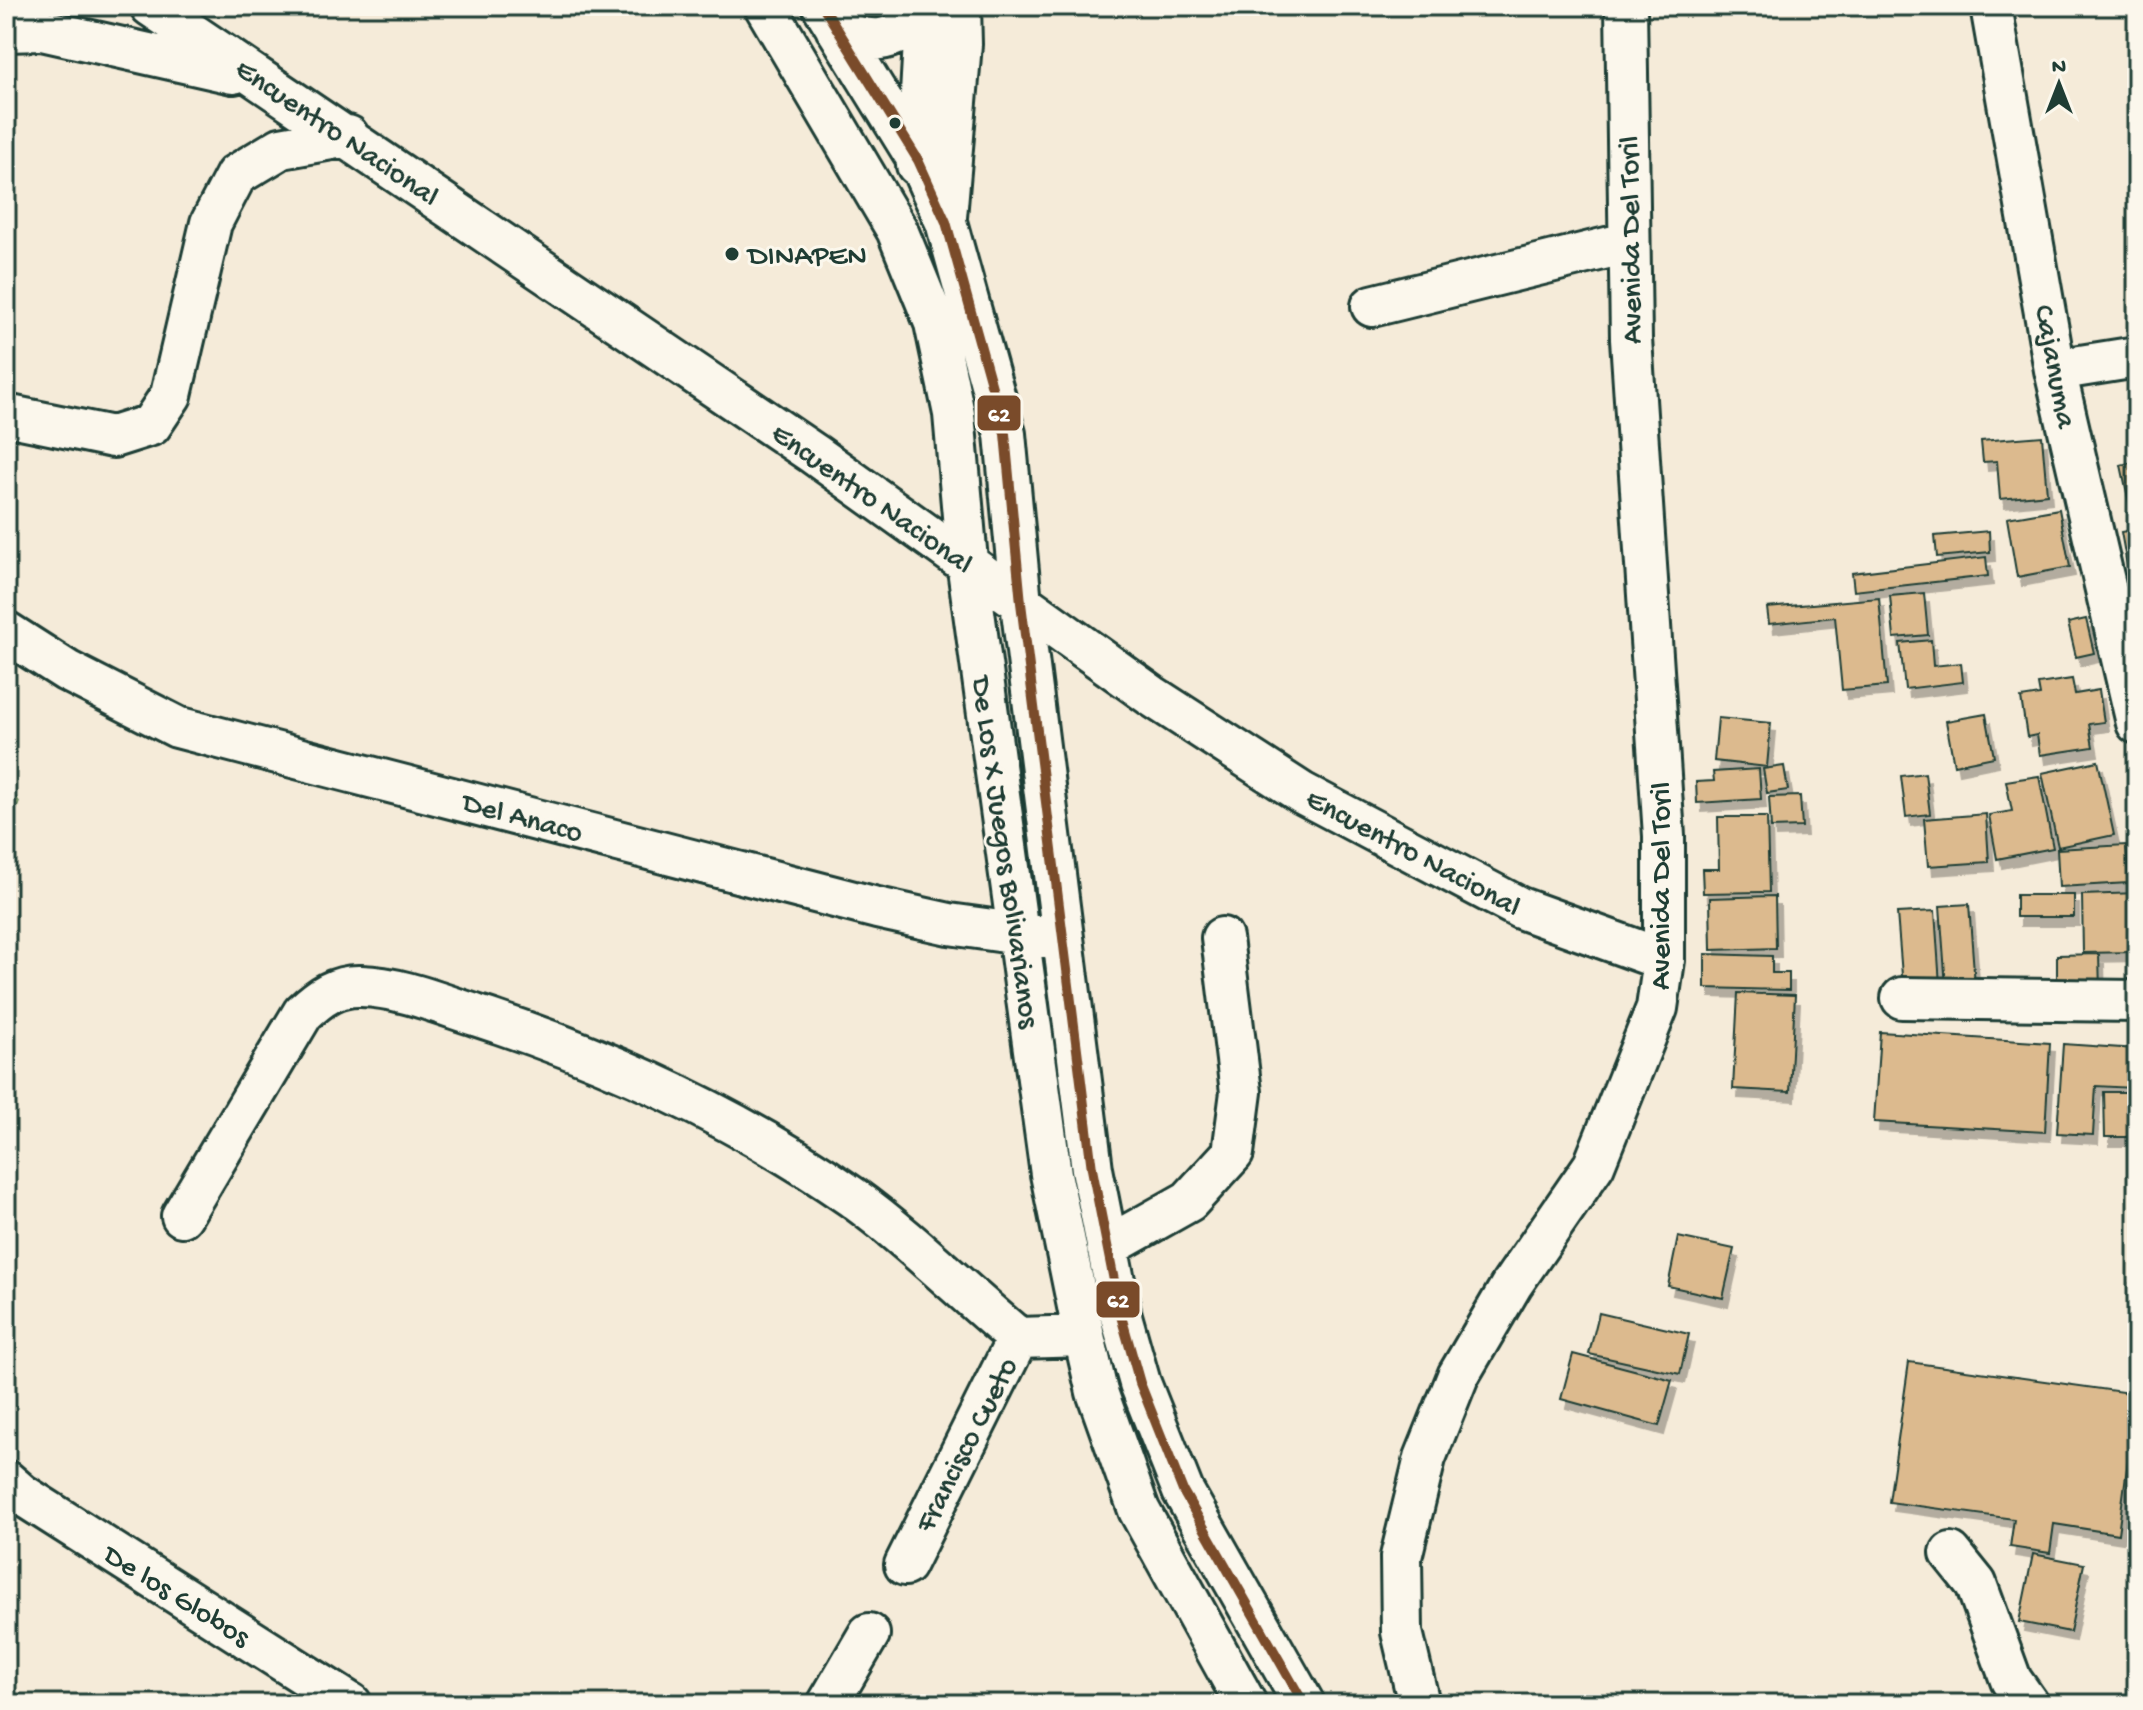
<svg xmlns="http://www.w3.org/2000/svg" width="2143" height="1710" font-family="'Gochi Hand',sans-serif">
  <defs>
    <filter id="shadow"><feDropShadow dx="5" dy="9" stdDeviation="0" flood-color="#0004"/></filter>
  </defs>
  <rect width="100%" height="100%" fill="#f5ebd9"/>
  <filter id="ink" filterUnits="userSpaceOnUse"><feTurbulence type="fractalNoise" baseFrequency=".0125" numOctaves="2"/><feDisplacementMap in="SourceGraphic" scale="16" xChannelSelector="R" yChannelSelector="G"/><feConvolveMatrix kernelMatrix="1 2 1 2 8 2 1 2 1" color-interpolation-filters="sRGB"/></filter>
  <g filter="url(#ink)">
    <path fill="#cbe69c" stroke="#759268" stroke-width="2" d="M6,785L19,802L6,837Z"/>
    <path fill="#dcba8e" stroke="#1f3d34" stroke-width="2" filter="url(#shadow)" d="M2042,436L2047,494L2000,499L1997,461L1983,462L1981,441Z
      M2137,461V525L2134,526L2121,465Z
      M2059,509L2070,567L2017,577L2007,518Z
      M2137,529V597L2133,598L2121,532Z
      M1989,531L1990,552L1937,557L1935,536Z
      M1986,557L1988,576L1854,591L1852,573Z
      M1924,593L1928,635L1894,638L1890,596Z
      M1879,598L1887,686L1842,690L1835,617L1769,624L1767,608Z
      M2086,619L2094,653L2076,657L2068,623Z
      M1931,640L1933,666L1961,663L1963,682L1905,689L1900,643Z
      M2072,679L2075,694L2099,690L2104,722L2089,724L2093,747L2040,755L2037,735L2027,737L2021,698L2040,695L2038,684Z
      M1986,714L1994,757L1954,765L1946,721Z
      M1718,718L1771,723L1767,767L1714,761Z
      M2098,761L2114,835L2058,847L2042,773Z
      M1784,766L1788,790L1767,793L1763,769Z
      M1759,769L1761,799L1697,803L1696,782L1714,781L1713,772Z
      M1925,773L1930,814L1906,817L1901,776Z
      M2039,776L2053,848L1997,859L1989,815L2012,811L2006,781Z
      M1800,796L1802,827L1771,828L1769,797Z
      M1986,814L1989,862L1928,866L1924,819Z
      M1718,817H1767L1769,892L1703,893L1702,869H1719Z
      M2126,845L2129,883L2059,887L2057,849Z
      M2137,893V952L2083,953L2082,895Z
      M2016,895H2074V917H2016Z
      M1775,896L1776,948L1711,950L1710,898Z
      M1969,904L1975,985L1946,987L1940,906Z
      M1935,911L1940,985L1903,988L1897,913Z
      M1705,954L1772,956V973H1789V990L1705,988Z
      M2099,954L2100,991L2057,992V955Z
      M1738,993L1795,995L1790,1092L1733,1089Z
      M1880,1032L2050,1043L2045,1132L1874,1122Z
      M2063,1044L2136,1049L2133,1088L2096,1086L2093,1135L2057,1133Z
      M2104,1092H2137V1137H2105Z
      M1678,1237L1734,1249L1723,1298L1668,1286Z
      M2137,1281V1330L2130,1283Z
      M1599,1313L1689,1334L1680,1374L1589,1354Z
      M1573,1354L1672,1380L1659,1426L1561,1399Z
      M1909,1362L2137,1394L2118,1534L2054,1524L2050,1553L2010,1547L2014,1519L1889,1502Z
      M2033,1554L2084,1564L2070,1632L2019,1622Z"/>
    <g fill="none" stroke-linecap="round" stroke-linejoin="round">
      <g stroke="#1f3d34" stroke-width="46">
        <path id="minor" d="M151,6L814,454L1152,696L1302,793L1520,908L1664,960
          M765,6L897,230L935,323L954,414L967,561L1051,1174L1084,1336L1097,1392L1139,1510L1246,1704
          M823,6L918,160L946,222L1005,434L1021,603L1092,1169L1121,1316L1140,1383L1183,1491L1304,1704
          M1991,6L2055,370L2137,723
          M836,28C871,46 901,45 920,6
          M6,31L42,30L233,73
          M917,165L926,6
          M946,217L961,44L960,6
          M1372,306L1627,243
          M2055,370L2137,357
          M6,415L113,437L151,425L171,395L211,223L236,175L281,148L348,136
          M6,632L67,671L177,727L877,908L949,924L1043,937
          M1902,998L2137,1001
          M182,1216L303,1013C320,997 336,985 361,986C401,987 440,1004 478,1016C610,1059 738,1117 852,1197C910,1239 963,1292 1018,1338
          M1107,1247L1189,1201L1233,1153L1241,1092L1222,938
          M6,1481L21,1494L351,1704
          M1951,1553L1976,1584L2011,1680L2028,1704
          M905,1565L1018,1338L1084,1336
          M828,1704L869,1634
          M1419,1704L1402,1632L1401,1557L1425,1458L1458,1376L1512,1284L1594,1165L1657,1008L1664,960V836L1631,339L1626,6"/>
      </g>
      <use href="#minor" stroke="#fbf7ec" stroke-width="40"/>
      <g stroke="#fbf7ec" stroke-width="16">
        <path id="bus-1" d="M823,6L918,160L946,222L1005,434L1021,603L1092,1169L1121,1316L1140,1383L1183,1491L1304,1704"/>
      </g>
      <use href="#bus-1" stroke="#7a4b2a" stroke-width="10"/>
    </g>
  </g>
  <g fill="#1f3d34" stroke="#fbf7ec" stroke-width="3">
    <circle cx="895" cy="123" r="7"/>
    <circle cx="732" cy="254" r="8"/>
  </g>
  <g text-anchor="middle" stroke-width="6" stroke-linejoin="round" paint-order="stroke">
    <g font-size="30" fill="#1f3d34" stroke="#fbf7ec">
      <text transform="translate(338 131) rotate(34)" y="10">Encuentro Nacional</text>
      <text transform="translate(1629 240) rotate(-91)" y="10">Avenida Del Toril</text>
      <text transform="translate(2057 366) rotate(79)" y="10">Cajanuma</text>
      <text transform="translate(873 497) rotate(35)" y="10">Encuentro Nacional</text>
      <text transform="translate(523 816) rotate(15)" y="10">Del Anaco</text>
      <text transform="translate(1414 851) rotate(28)" y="10">Encuentro Nacional</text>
      <text transform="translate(1007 852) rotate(82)" y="10">De Los X Juegos Bolivarianos</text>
      <text transform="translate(1659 886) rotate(-90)" y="10">Avenida Del Toril</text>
      <text transform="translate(965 1444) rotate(-63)" y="10">Francisco Cueto</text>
      <text transform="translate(178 1594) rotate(32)" y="10">De los Globos</text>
    </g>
    <g font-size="30" fill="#1f3d34" stroke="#fbf7ec" text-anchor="start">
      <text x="748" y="264">DINAPEN</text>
    </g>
  </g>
  <g stroke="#fbf7ec" stroke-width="3">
    <rect x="976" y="394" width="46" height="38" rx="8" fill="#7a4b2a"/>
    <rect x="1095" y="1280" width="46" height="39" rx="8" fill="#7a4b2a"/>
  </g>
  <g font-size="22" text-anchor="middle" font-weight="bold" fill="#fff">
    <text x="999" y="421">62</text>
    <text x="1118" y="1307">62</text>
  </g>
  <rect width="2143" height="1710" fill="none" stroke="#fbf7ec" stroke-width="32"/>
  <rect x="16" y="16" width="2111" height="1678" fill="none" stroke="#1f3d34" stroke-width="3" filter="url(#ink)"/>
  <g transform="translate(2059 84)" stroke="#fbf7ec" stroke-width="6" paint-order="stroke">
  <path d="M0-6L14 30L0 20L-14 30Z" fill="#1f3d34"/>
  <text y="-12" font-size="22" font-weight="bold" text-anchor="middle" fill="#1f3d34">N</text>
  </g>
</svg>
